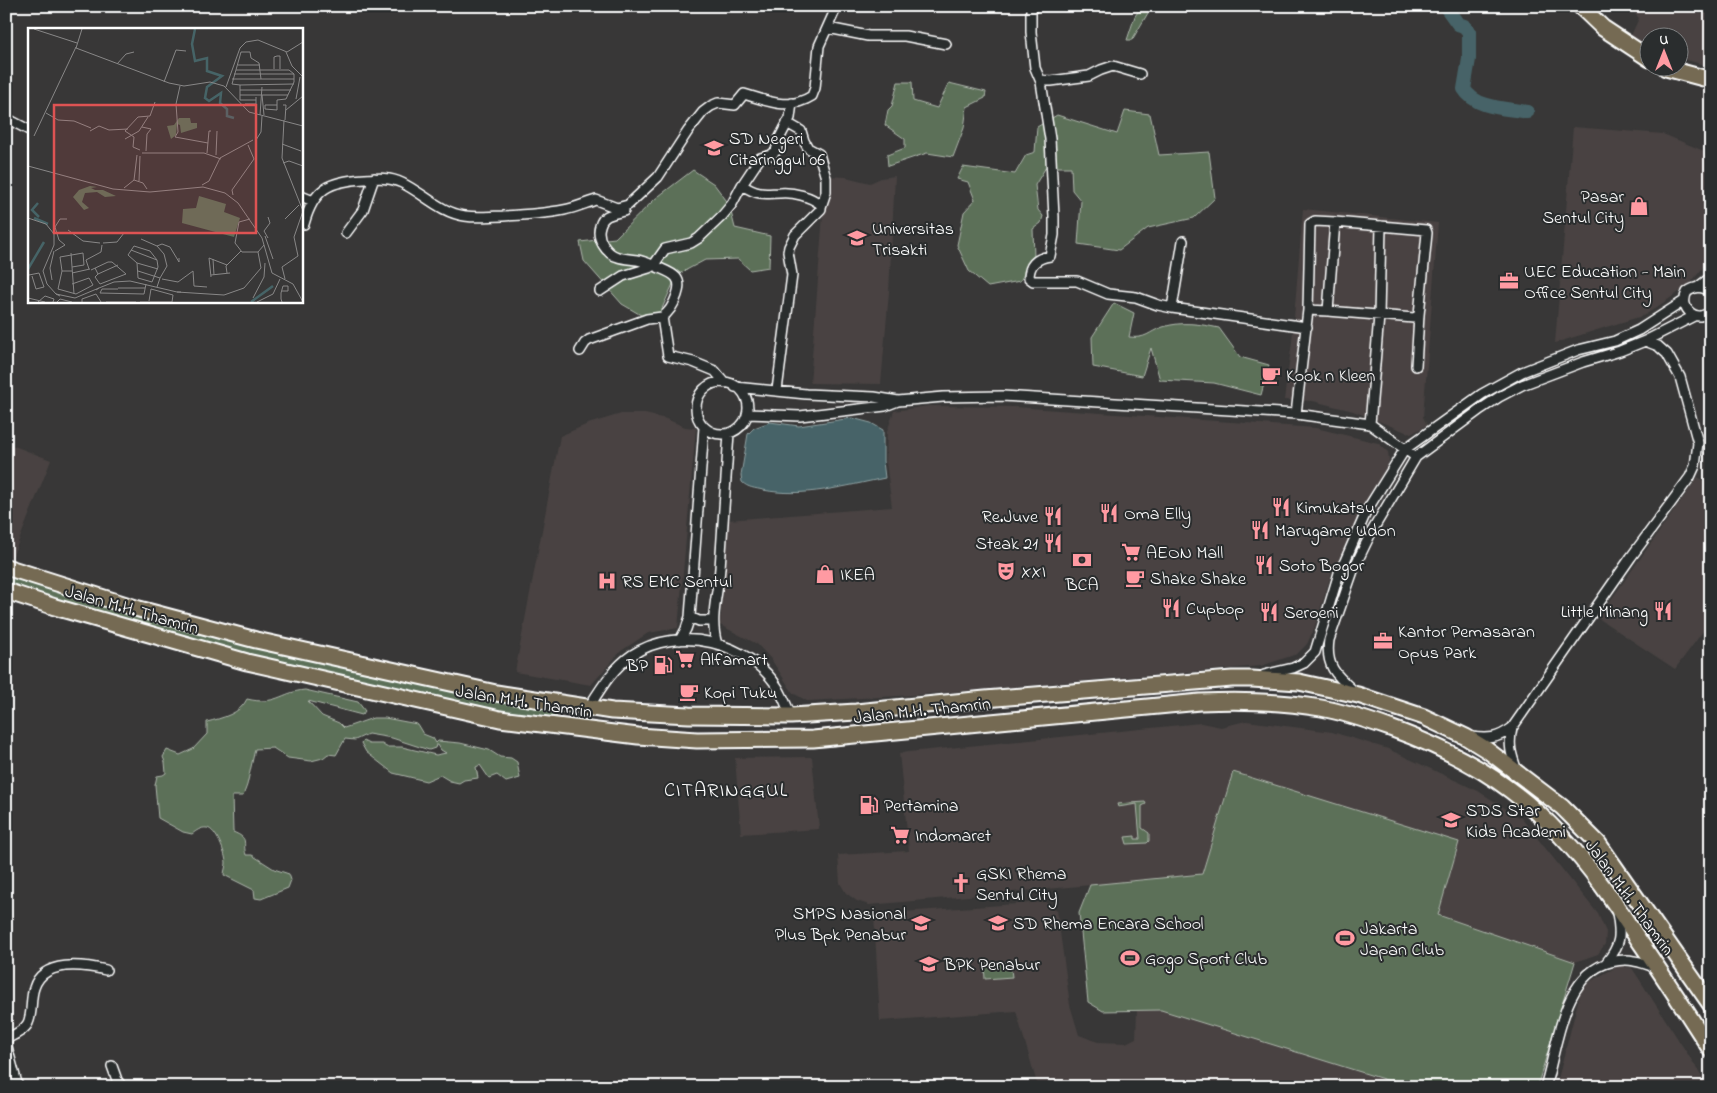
<svg xmlns="http://www.w3.org/2000/svg" width="1717" height="1093" font-family="'Indie Flower',sans-serif">
  <rect width="100%" height="100%" fill="#383737"/>
  <filter id="ink" filterUnits="userSpaceOnUse"><feTurbulence type="fractalNoise" baseFrequency=".02" numOctaves="2"/><feDisplacementMap in="SourceGraphic" scale="10" xChannelSelector="R" yChannelSelector="G"/><feConvolveMatrix kernelMatrix="1 2 1 2 8 2 1 2 1" color-interpolation-filters="sRGB"/></filter>
  <g filter="url(#ink)">
    <path fill="#494342" d="M1627,6H1711V67L1680,58V38H1650L1649,49L1630,38L1639,18Z
      M1573,127L1663,134L1711,154V258L1688,286L1645,315L1555,343Z
      M826,176L846,177L870,183L881,178L895,176L889,292L881,384L810,383Z
      M1303,209L1438,223L1423,417L1427,425L1411,434L1353,411L1313,401L1284,400L1292,342Z
      M928,406L1014,407L1316,428L1378,443L1388,452L1389,461L1384,476L1332,572L1314,629L1307,644L1297,654L1261,666L916,695L807,701L793,693L771,659L757,644L720,625L728,520L892,507L886,462L887,432L894,411Z
      M621,414H645L666,419L685,427L696,428L678,628L648,633L621,651L591,685L515,672L560,436L588,424Z
      M6,443L51,460L12,558L6,556Z
      M1698,477L1711,486V614L1706,620L1710,622L1675,669L1598,618Z
      M1246,721L1332,732L1388,749L1478,791L1522,819L1598,914L1606,932L1605,944L1598,954L1575,962L1438,915L1448,881L1233,772L1202,875L869,905L857,901L846,893L840,883L838,855L909,851L899,753L1201,723L1221,727Z
      M812,757L819,829L741,834L735,758Z
      M1045,902L1057,910L1070,1005L1079,1035L1098,1042L1126,1043L1136,1038L1137,1010H1161L1409,1087H1038L1016,1011L880,1021L874,914Z
      M1620,965L1632,968L1709,1087H1556L1582,986Z"/>
    <path fill="#5c6f59" stroke="#aeb7ac" d="M1142,6H1154L1148,13L1132,40H1127L1135,16Z
      M898,82H912L913,101L937,108L949,83L986,92L985,98L967,107L964,128L953,157L927,153L888,166L887,155L905,148V139L885,125L888,110L892,106Z
      M1125,111L1150,114L1159,155L1209,152L1215,198L1194,218L1148,228L1119,250L1078,244L1081,201L1072,190L1071,167H1046L1035,185L1038,210L1043,216L1041,223L1033,229L1034,257L1020,281L988,287L969,271L957,245L964,212L975,200L968,182L957,179L963,167L1015,174L1026,155L1035,152L1037,127L1057,115L1117,134Z
      M693,170L714,184L729,204L735,228L770,236L769,267L750,270L738,259L705,260L677,275L660,313L646,318L622,304L584,261L580,242L615,238L655,199Z
      M1114,303L1134,313L1129,337C1147,339 1148,332 1163,327C1182,321 1200,324 1219,328L1240,357L1269,365L1261,395L1214,383L1160,380L1151,348L1142,376L1093,367L1092,337Z
      M6,573L560,708L557,712L556,717L560,722L535,719L246,656L6,588Z
      M305,690L358,702L365,711L362,715L308,701L322,716L339,723L344,728L373,718H385L417,724L423,734L433,738L436,743L438,741L460,743L489,750L500,757L511,758L517,762L520,778L506,782L497,775L489,778L480,765L476,767L478,778L464,780L459,783L450,781L440,775L426,781L393,773L366,752L361,743L363,741L369,744H382L386,747H402L436,755L446,753L441,750L438,745H436L435,748L429,750L392,738L368,734L355,740L345,739L336,755L328,754L323,758L311,761L288,758L273,748L255,749L247,785L243,796H232L233,832C250,839 242,841 246,855H252L274,869L289,874L291,880L288,888L261,899L255,898L254,890L224,875C224,871 226,867 226,863C226,854 216,829 207,828C201,827 196,831 192,834L183,832L158,818L155,785L157,776L163,775L166,773L165,762L163,757L167,750L180,755L193,749L207,734V722C222,718 240,714 247,699C276,706 281,692 305,690Z
      M1233,772L1459,842L1438,915L1575,962L1537,1087H1409L1161,1010L1103,1011L1088,1002L1079,913L1090,885L1202,874Z
      M1145,802L1146,804L1142,806V828L1149,833V841L1147,843L1127,844L1125,837L1135,836V839H1140L1137,804L1118,807L1117,804Z
      M1010,962L1012,977L985,979L984,964Z"/>
    <path fill="#466467" stroke="#90a2a4" d="M852,418L871,423L883,430V461L885,478C845,486 803,498 763,490C755,488 748,488 742,482L741,475L748,434L754,428L770,422L799,426Z"/>
    <g fill="none" stroke-linecap="round" stroke-linejoin="round">
      <path stroke="#466467" stroke-width="14" d="M1445,6L1458,24L1464,26L1469,32V59L1464,89C1476,109 1506,108 1527,112"/>
      <g stroke="#fff" stroke-width="12">
        <path id="street" d="M1031,6V32L1035,68L1041,82L1050,139L1054,217V235L1050,256C1037,258 1029,264 1029,278L1033,281H1077L1108,294L1136,297L1158,305L1172,308L1307,327
          M828,28L868,36H905L946,44
          M1041,80L1051,81L1089,76L1101,70L1113,66L1140,74
          M6,118L29,130
          M787,123L801,131L804,141L808,148L819,154L826,178V192L821,207
          M742,185C748,189 753,192 760,193C766,194 773,193 780,193C793,192 811,196 821,205V209L795,235L789,247L788,252L792,275L777,390
          M301,196L313,201
          M624,211C613,214 603,214 600,226C596,238 606,254 618,257C624,259 631,259 637,260C644,261 649,264 655,266C670,273 684,275 677,295C674,304 670,312 662,317L668,356L693,362L715,371L725,383
          M1335,222L1426,230L1427,233L1419,315L1414,318L1328,311Z
          M304,224C314,188 329,181 365,179C378,178 390,177 402,183C423,193 441,213 465,216C478,218 491,216 503,216C524,215 544,214 564,210C575,208 586,203 596,200L617,208L628,205L658,177L688,131L703,112L711,106L718,103L735,105L744,94C768,101 788,111 812,96L815,88L819,46L837,6
          M346,233L363,210L374,178
          M1698,287L1711,277
          M600,291L623,276L649,268L653,266L665,249L691,243L699,238L722,216L732,204L742,185L760,158L771,155L776,151L779,139L790,118L792,103
          M1711,293C1704,286 1695,286 1687,292C1678,309 1697,324 1711,311
          M1172,308L1183,241
          M1308,310L1328,311
          M580,351L585,343L589,340L647,319L662,317
          M1416,366L1419,315
          M696 408a26 26 0 1 1 52 0a26 26 0 1 1-52 0Z
          M735,387L806,394L874,397L898,401L943,397L1002,396L1296,414L1370,424L1416,457
          M747,414L800,416L885,406L898,401
          M1296,414L1308,310L1310,224L1315,221L1335,222
          M1370,424L1379,316L1381,226
          M690,617L699,621H713
          M680,640L686,629L690,617L704,427
          M717,644C709,619 718,594 720,568C723,523 726,478 729,433
          M1264,675L1293,668L1304,663L1315,652L1339,573L1345,561L1367,510L1405,449L1482,394L1522,372L1578,350L1615,341L1639,330L1684,301
          M1356,693C1337,676 1325,667 1329,640L1354,568L1372,531L1416,457L1481,409L1499,397L1522,385L1583,362L1620,351L1645,341L1694,316
          M589,707C601,688 613,668 632,655C678,624 750,642 778,688C783,696 787,707 791,716
          M1512,728C1508,745 1511,754 1517,771
          M1471,737C1489,739 1497,739 1512,728L1631,557L1690,477L1695,466L1698,443L1680,377L1667,354L1658,346L1645,341
          M1606,963C1621,945 1621,935 1617,913
          M6,1039C14,1035 24,1031 28,1023C33,1012 30,999 34,988C43,959 84,965 106,970
          M6,1043L18,1087
          M112,1066L117,1080L122,1087
          M1545,1087C1558,1046 1562,974 1611,962C1619,960 1627,959 1634,961C1642,962 1649,965 1656,968"/>
      </g>
      <g stroke="#fff" stroke-width="19">
        <path id="primary" d="M1580,6L1603,28L1650,59
          M1666,68L1711,80
          M6,567L139,609L256,640L496,693L612,711L689,715L791,716L856,712L985,699L1232,679H1252L1299,682L1358,695L1424,717L1466,737L1487,750L1562,807L1598,843L1711,1005
          M6,591L55,607L247,662L500,719L638,736L697,740L813,739L1200,702C1241,700 1280,701 1321,708C1344,712 1367,720 1390,728C1457,752 1512,783 1561,836C1591,867 1615,903 1638,939C1663,975 1687,1013 1711,1050"/>
      </g>
      <use href="#street" stroke="#2a2d2e" stroke-width="9"/>
      <use href="#primary" stroke="#746b52" stroke-width="15"/>
    </g>
  </g>
  <defs>
    <g id="school-bare" transform="scale(1.5)"><path d="M0-5L7-2L0 1L-7-2ZM-4 1L0 2.5L4 1V4Q0 6-4 4Z" fill="#ff9aa2" stroke="#2a2d2e" stroke-width="2.5" paint-order="stroke"/></g>
    <g id="shop-bare" transform="scale(1.5)"><path d="M-5-2.5h2.3a2.7 3.5 0 0 1 5.4 0H5L5.5 6h-11ZM-1.5-2.5h3a1.5 2.3 0 0 0-3 0Z" fill="#ff9aa2" stroke="#2a2d2e" stroke-width="2.5" paint-order="stroke"/></g>
    <g id="university-bare" transform="scale(1.5)"><path d="M0-5L7-2L0 1L-7-2ZM-4 1L0 2.5L4 1V4Q0 6-4 4Z" fill="#ff9aa2" stroke="#2a2d2e" stroke-width="2.5" paint-order="stroke"/></g>
    <g id="office-bare" transform="scale(1.5)"><path d="M-6-3h4V-5.5h4V-3h4V5H-6ZM-1-4.5V-3h2v-1.5ZM-6 0V1H6V0Z" fill="#ff9aa2" stroke="#2a2d2e" stroke-width="2.5" paint-order="stroke"/></g>
    <g id="cafe-bare" transform="scale(1.5)"><path d="M-5.5-4.5H6V0H3Q3 3.5 0 3.5H-2.5Q-5.5 3.5-5.5 0ZM3-3.2v2h1.7v-2ZM-6 4.5H4V6H-6Z" fill="#ff9aa2" stroke="#2a2d2e" stroke-width="2.5" paint-order="stroke"/></g>
    <g id="restaurant-bare" transform="scale(1.5)"><path d="M-5-6h1v4h1v-4h1v4h1v-4h1v5L-1.5 .5V6h-2V.5L-5-1ZM5-6V6H3V1.5H1.5Q1.5-4 5-6Z" fill="#ff9aa2" stroke="#2a2d2e" stroke-width="2.5" paint-order="stroke"/></g>
    <g id="supermarket-bare" transform="scale(1.5)"><path d="M-6-5.5h2.5l.6 2H6L4.5 2H-2.5L-4.4-4H-6ZM-1.5 3.2a1.3 1.3 0 1 0 .1 0ZM3 3.2a1.3 1.3 0 1 0 .1 0Z" fill="#ff9aa2" stroke="#2a2d2e" stroke-width="2.5" paint-order="stroke"/></g>
    <g id="bank-bare" transform="scale(1.5)"><path d="M-6-4H6V4H-6ZM0-2.3a2.3 2.3 0 1 0 0 4.6a2.3 2.3 0 1 0 0-4.6Z" fill="#ff9aa2" stroke="#2a2d2e" stroke-width="2.5" paint-order="stroke"/></g>
    <g id="theatre-bare" transform="scale(1.5)"><path d="M-5-5.5Q0-4 5-5.5V0Q5 5 0 6Q-5 5-5 0ZM-3.3-2.5H-1v1.5H-3.3ZM1-2.5H3.3v1.5H1ZM-2.8 1Q0 5.5 2.8 1Z" fill="#ff9aa2" stroke="#2a2d2e" stroke-width="2.5" paint-order="stroke"/></g>
    <g id="hospital-bare" transform="scale(1.5)"><path d="M-5-5h3v3.5h4V-5h3V5h-3V1.5h-4V5h-3Z" fill="#ff9aa2" stroke="#2a2d2e" stroke-width="2.5" paint-order="stroke"/></g>
    <g id="fuel-bare" transform="scale(1.5)"><path d="M-5.5-6h7V0h2V4h1.3V-2.5L3-4.5l.8-.8L6-3V5H2.5V1h-1V6h-7ZM-4.2-4.7v3.2H.2V-4.7Z" fill="#ff9aa2" stroke="#2a2d2e" stroke-width="2.5" paint-order="stroke"/></g>
    <g id="church-bare" transform="scale(1.5)"><path d="M-1.2-6h2.4v3.5h3.3v2.4h-3.3V6h-2.4V-.1h-3.3v-2.4h3.3Z" fill="#ff9aa2" stroke="#2a2d2e" stroke-width="2.5" paint-order="stroke"/></g>
    <g id="stadium-bare" transform="scale(1.5)"><path d="M0-5a6.5 5 0 1 0 0 10a6.5 5 0 1 0 0-10ZM-3.5-1.8h7v3.6h-7Z" fill="#ff9aa2" stroke="#2a2d2e" stroke-width="2.5" paint-order="stroke"/></g>
  </defs>
  <g fill-rule="evenodd">
    <use href="#school-bare" x="714" y="148"/>
    <use href="#shop-bare" x="1639" y="206"/>
    <use href="#university-bare" x="857" y="238"/>
    <use href="#office-bare" x="1509" y="281"/>
    <use href="#cafe-bare" x="1271" y="375"/>
    <use href="#restaurant-bare" x="1281" y="507"/>
    <use href="#restaurant-bare" x="1109" y="513"/>
    <use href="#restaurant-bare" x="1053" y="516"/>
    <use href="#restaurant-bare" x="1260" y="530"/>
    <use href="#restaurant-bare" x="1053" y="543"/>
    <use href="#supermarket-bare" x="1131" y="552"/>
    <use href="#bank-bare" x="1082" y="560"/>
    <use href="#restaurant-bare" x="1264" y="565"/>
    <use href="#theatre-bare" x="1006" y="571"/>
    <use href="#shop-bare" x="825" y="574"/>
    <use href="#cafe-bare" x="1135" y="578"/>
    <use href="#hospital-bare" x="607" y="581"/>
    <use href="#restaurant-bare" x="1171" y="608"/>
    <use href="#restaurant-bare" x="1663" y="611"/>
    <use href="#restaurant-bare" x="1269" y="612"/>
    <use href="#office-bare" x="1383" y="641"/>
    <use href="#supermarket-bare" x="685" y="659"/>
    <use href="#fuel-bare" x="663" y="665"/>
    <use href="#cafe-bare" x="689" y="692"/>
    <use href="#fuel-bare" x="869" y="805"/>
    <use href="#school-bare" x="1451" y="820"/>
    <use href="#supermarket-bare" x="900" y="835"/>
    <use href="#church-bare" x="961" y="883"/>
    <use href="#school-bare" x="921" y="923"/>
    <use href="#school-bare" x="998" y="923"/>
    <use href="#stadium-bare" x="1345" y="938"/>
    <use href="#stadium-bare" x="1130" y="958"/>
    <use href="#school-bare" x="929" y="964"/>
  </g>
  <g text-anchor="middle" stroke-width="4" stroke-linejoin="round" paint-order="stroke">
    <g font-size="18" fill="#fff" stroke="#2a2d2e" text-anchor="start">
      <text x="729" y="144">SD Negeri<tspan x="729" dy="21">Citaringgul 06</tspan></text>
      <text x="1624" y="202" text-anchor="end">Pasar<tspan x="1624" dy="21">Sentul City</tspan></text>
      <text x="872" y="234">Universitas<tspan x="872" dy="21">Trisakti</tspan></text>
      <text x="1524" y="277">UEC Education - Main<tspan x="1524" dy="21">Office Sentul City</tspan></text>
      <text x="1286" y="381">Kook n Kleen</text>
      <text x="1296" y="513">Kimukatsu</text>
      <text x="1124" y="519">Oma Elly</text>
      <text x="1038" y="522" text-anchor="end">Re.Juve</text>
      <text x="1275" y="536">Marugame Udon</text>
      <text x="1038" y="549" text-anchor="end">Steak 21</text>
      <text x="1146" y="558">AEON Mall</text>
      <text x="1279" y="571">Soto Bogor</text>
      <text x="1021" y="577">XXI</text>
      <text x="840" y="580">IKEA</text>
      <text x="1150" y="584">Shake Shake</text>
      <text x="622" y="587">RS EMC Sentul</text>
      <text x="1082" y="590" text-anchor="middle">BCA</text>
      <text x="1186" y="614">Cupbop</text>
      <text x="1648" y="617" text-anchor="end">Little Minang</text>
      <text x="1284" y="618">Seroeni</text>
      <text x="1398" y="637">Kantor Pemasaran<tspan x="1398" dy="21">Opus Park</tspan></text>
      <text x="700" y="665">Alfamart</text>
      <text x="648" y="671" text-anchor="end">BP</text>
      <text x="704" y="698">Kopi Tuku</text>
      <text x="884" y="811">Pertamina</text>
      <text x="1466" y="816">SDS Star<tspan x="1466" dy="21">Kids Academi</tspan></text>
      <text x="915" y="841">Indomaret</text>
      <text x="976" y="879">GSKI Rhema<tspan x="976" dy="21">Sentul City</tspan></text>
      <text x="906" y="919" text-anchor="end">SMPS Nasional<tspan x="906" dy="21">Plus Bpk Penabur</tspan></text>
      <text x="1013" y="929">SD Rhema Encara School</text>
      <text x="1360" y="934">Jakarta<tspan x="1360" dy="21">Japan Club</tspan></text>
      <text x="1145" y="964">Gogo Sport Club</text>
      <text x="944" y="970">BPK Penabur</text>
    </g>
    <g font-size="18" fill="#fff" stroke="#2a2d2e">
      <text transform="translate(132 609) rotate(16)" y="6">Jalan M.H. Thamrin</text>
      <text transform="translate(524 701) rotate(9)" y="6">Jalan M.H. Thamrin</text>
      <text transform="translate(922 710) rotate(-6)" y="6">Jalan M.H. Thamrin</text>
      <text transform="translate(1630 897) rotate(54)" y="6">Jalan M.H. Thamrin</text>
    </g>
    <g font-size="20" letter-spacing="1" fill="#fff" stroke="#2a2d2e">
      <text x="726" y="796">CITARINGGUL</text>
    </g>
  </g>
  <g transform="translate(28 28)">
    <rect width="275" height="275" fill="#383737"/>
    <path d="M151,90H162L163,95H169V100L153,105L152,97L149,96L148,107L143,111L139,98L146,97ZM62,158L69,159L63,160L67,162H75L88,168L77,169L69,164L57,165L54,174L61,180L56,182L45,169L51,162ZM171,168L198,176L196,184L212,190L206,209L154,195L155,181L168,180Z" fill="#5c6f59"/>
    <path fill="none" stroke="#466467" stroke-width="2.5" d="M167,1L164,16L167,33L179,30V43L194,48L179,59L177,70L181,73L193,65L192,75L199,81V88L206,90M10,175L4,182L11,189M6,190L20,196M0,241L16,214M223,274L245,258"/>
    <path fill="none" stroke="#888787" stroke-width="1" d="M6,1L49,15M54,1L48,20L141,55L156,58L182,54L196,58L221,84L275,98M258,24L264,38L275,49M89,36L98,26L106,24M210,37H232M246,41V29L249,28H252V41M208,42H261L266,46V54L258,71L249,72V82L237,81V77H249M206,46H266M204,51H266M136,54L148,22L158,23M212,57L266,56M152,58L148,76L150,104L147,109L180,115M198,59L212,20L218,14L230,12L259,24L275,14M212,62H263M212,67H260M234,67L236,87M268,71L272,49M228,72H212V57L204,56L213,24H222L223,30L231,35L233,51M217,76H228V69M255,77H258L257,92M258,82L275,68M18,85L30,92L46,93L63,100M232,87L234,59M256,92L254,130L275,183L266,209L270,228L254,239L257,251M114,99L123,101L119,106L118,123M62,103L71,98L81,102L100,101M6,108L48,19M97,111L111,103L120,89M228,112L233,104L234,88M254,116L273,123M112,122L105,119L106,109L97,103L110,89L122,88L127,74M114,125H176L193,131M179,125L181,103H183M188,127L189,103M255,135L261,133L275,138M0,138L85,161L122,164L175,159L197,165L210,175L234,210L244,245L265,256L275,274M106,152L109,127M111,153L112,128M174,157L181,153L192,130L225,112M96,160L106,152L115,155L119,161M205,167L204,162L226,131L220,117M240,189L242,195L236,203L240,210M0,190L18,196L26,206V217L15,243L19,256L28,266M222,191L211,194L207,215L214,224H230M257,191L271,177M27,199L32,191H39M40,202L55,213L72,215M237,208L245,231M113,211L129,218L136,226L139,238L132,250M75,215L89,214L96,205M106,218L122,223L129,232L130,239L124,254L110,250L109,235L100,227ZM129,218L134,216L142,219L151,234V230M103,222L129,232M27,223L37,217L31,212L27,199M43,225L46,266M185,231L186,247M109,235L130,241M61,241L58,232L73,224L74,217M63,242L80,234H84L98,246L72,256L67,249L70,246L67,240M34,243L32,229L55,225L56,237L44,239M44,243H34L30,261L48,266L65,257L61,250L44,256M110,243L132,250L129,259M44,245L62,241M199,245L198,238L213,223M70,246L90,237M1,247L11,245L16,259L8,261L4,248M183,247L202,245M183,249L181,230L199,237M134,251L150,254L165,243L166,258L179,259M24,252L22,240L26,223M71,260L86,254L102,253L149,264M90,260H117M90,261H74L72,265L116,266L118,256M254,263H260V258H255L253,265V271L254,274M153,264H149L196,267L216,260L233,240L230,224L236,217M32,268L28,266L47,270L71,260L68,262M0,270L17,274M225,270L236,249L237,235M10,274L17,268L26,271L25,274M29,274L32,271L44,274M54,274V271L68,266L73,274M78,274H108M112,274H144L145,267L123,261L121,273M229,274L245,266L252,251"/>
    <path fill="#de5353" fill-opacity="0.15" stroke="#de5353" stroke-width="2.5" d="M26,77H228V205H26Z"/>
    <rect width="275" height="275" fill="none" stroke="#fff" stroke-width="2.5"/>
  </g>
  <rect width="1717" height="1093" fill="none" stroke="#2a2d2e" stroke-width="25"/>
  <rect x="12" y="12" width="1692" height="1068" fill="none" stroke="#fff" stroke-width="2" filter="url(#ink)"/>
  <g transform="translate(1664 52)"><circle r="24" fill="#2a2d2e" stroke="#7f8182"/>
  <path d="M0-4L9 19L0 12L-9 19Z" fill="#ff9aa2"/>
  <text y="-8" font-size="14" font-weight="bold" text-anchor="middle" fill="#ffffff">U</text>
  </g>
</svg>
